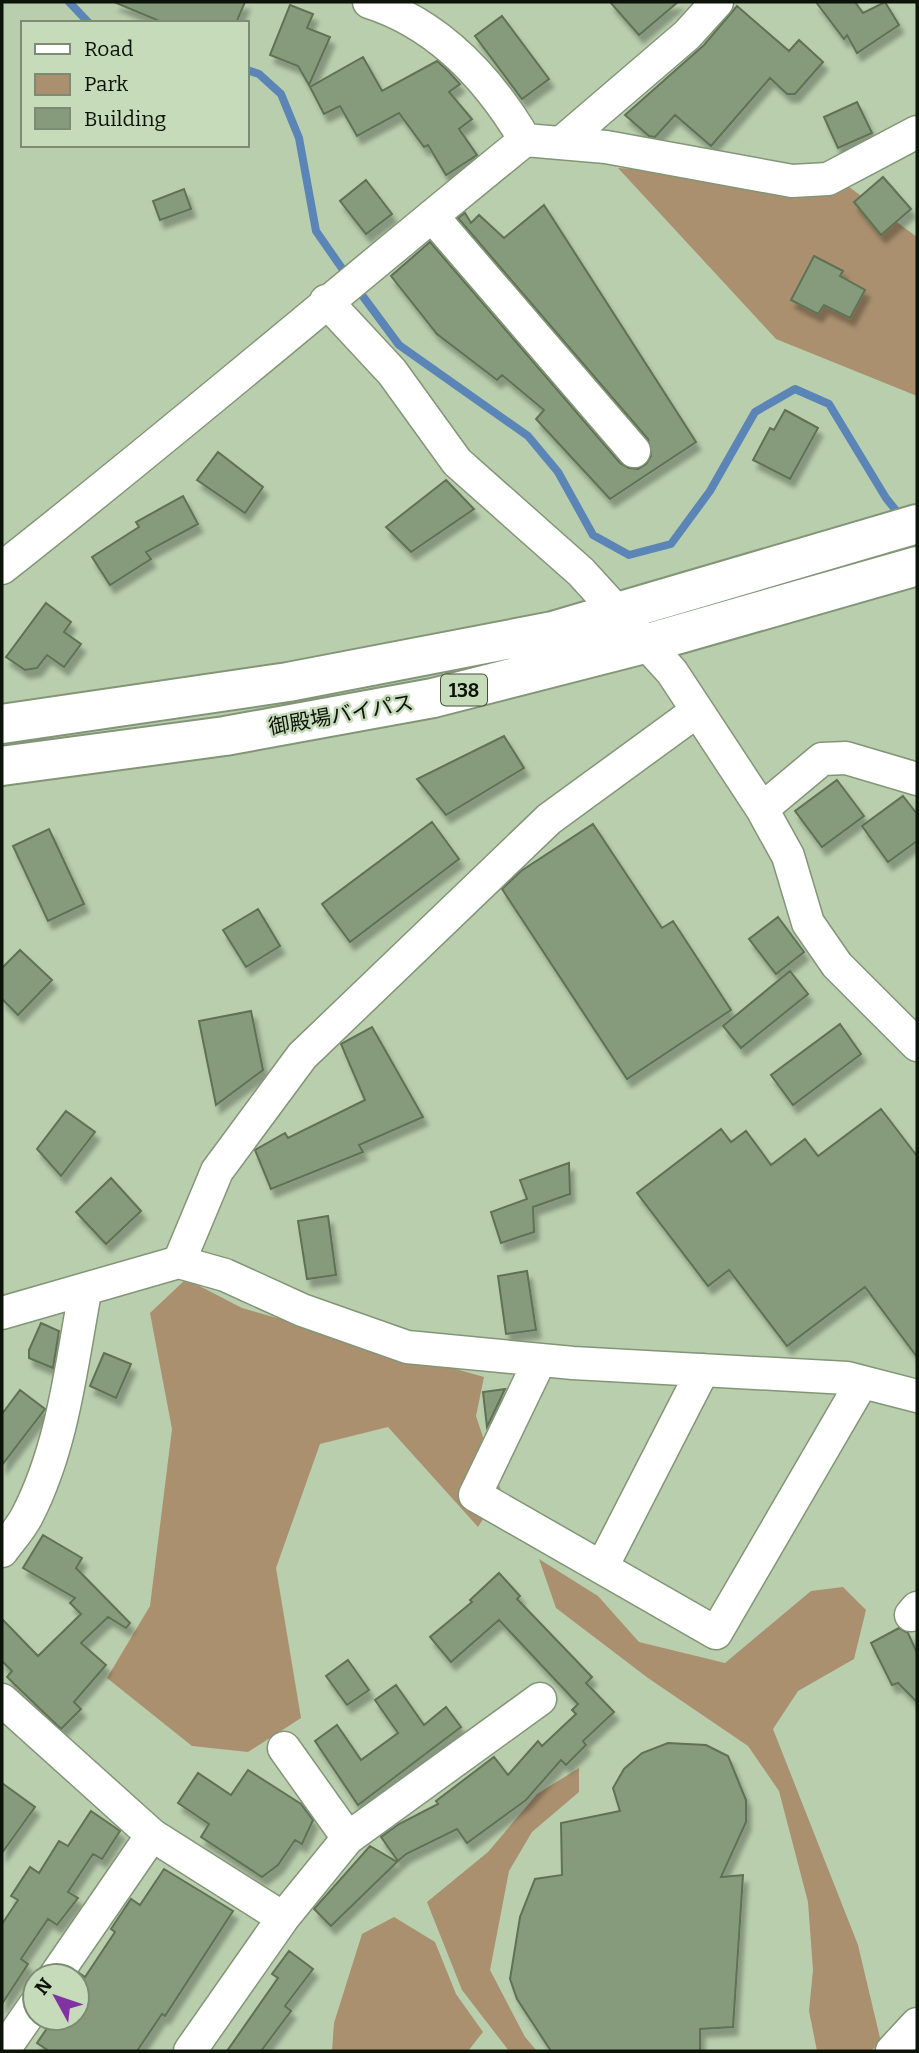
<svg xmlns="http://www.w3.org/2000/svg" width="919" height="2053" font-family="Bitter,'Noto Sans JP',serif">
  <defs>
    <filter id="shadow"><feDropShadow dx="4.5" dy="8" stdDeviation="2" flood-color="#0004"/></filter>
  </defs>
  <rect width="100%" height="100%" fill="#b9cead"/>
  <path fill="#aa906e" d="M618,168L845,184L917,237V396L776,339Z
    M186,1279L242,1308L484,1377L476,1416L501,1491L478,1527L388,1427L320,1444L276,1568L301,1718L248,1752L192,1746L107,1678L150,1606L172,1429L150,1313Z
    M539,1559L598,1596L639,1642L725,1663L811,1591L843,1587L866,1610L854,1659L798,1691L773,1729L858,1945L881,2042L871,2051H817L809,2011L813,1970L808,1902L779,1791L748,1746L648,1678L556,1608Z
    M579,1768V1792L532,1832L509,1871L490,1970L525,2037L537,2051H509L462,1990L427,1902L488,1852L537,1794Z
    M394,1917L435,1942L456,1994L483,2032L468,2051H332L334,2023L362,1934Z"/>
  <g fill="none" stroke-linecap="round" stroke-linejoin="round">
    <path stroke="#5c85b7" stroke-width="8" d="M69,2L89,23
      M247,70L259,74L281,94L299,138L316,231L348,277
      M356,287L399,345L528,436L558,472L593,535L629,555L671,544L710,491L755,412L795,389L829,404L886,498L902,518"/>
  </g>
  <path fill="#869b7b" stroke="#5f7254" stroke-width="2" filter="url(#shadow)" d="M114,2H245L236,23H164Z
    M610,2H678L639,35Z
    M816,2H855L863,13L885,2L899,25L857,53L847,35L844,39Z
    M290,5L313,14L307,28L330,37L309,85L298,66L270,55Z
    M737,6L789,51L799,40L823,62L795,94H787L770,78L711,146L675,115L655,137L649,136L625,115L704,45Z
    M502,16L549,79L522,99L475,36Z
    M363,57L382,91L437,61L447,70L460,84L449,92L472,119L459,129L477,155L446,175L428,145L424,147L399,113L357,136L340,106L324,114L310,87Z
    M857,102L872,133L838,148L824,117Z
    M883,177L911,209L881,235L854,202Z
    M366,180L392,214L366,234L340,201Z
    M184,189L191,209L160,220L153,201Z
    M544,205L696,442L610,499L536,419L544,410L502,375L497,380L437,334L391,276L430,242L620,463L629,468L638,469L646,464L651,456L648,439L458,218L465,213L471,223L479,215L504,238Z
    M814,256L843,271L840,276L865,290L850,318L824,305L818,314L791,300Z
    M785,410L818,428L790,479L753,460L770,428L774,430Z
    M218,452L263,487L245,513L197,480Z
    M446,480L474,509L411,552L386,527Z
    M183,496L198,524L146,552L151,559L110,585L92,557L139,527L136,522Z
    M46,603L71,622L64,632L81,644L64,667L47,655L37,668L25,670L6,657Z
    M504,736L524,768L446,815L417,779Z
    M837,780L864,816L822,847L795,811Z
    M903,796L917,814V841L888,862L862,826Z
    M432,822L459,859L350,942L322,904Z
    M593,824L662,928L673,921L731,1010L627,1079L502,889L521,871Z
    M49,829L84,904L48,921L13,846Z
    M258,909L280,946L246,967L223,930Z
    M778,917L804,952L776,974L749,939Z
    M20,950L52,980L18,1015L2,999V968Z
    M790,971L808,994L741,1048L723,1026Z
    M251,1011L263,1070L216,1105L199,1021Z
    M840,1024L861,1054L793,1105L771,1075Z
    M372,1027L423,1117L359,1145L363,1152L271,1189L255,1150L285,1133L288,1138L365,1100L341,1044Z
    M881,1109L917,1156V1357L865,1287L787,1346L729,1270L708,1286L637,1193L721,1129L731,1142L746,1131L771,1165L805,1139L818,1156Z
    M66,1111L95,1132L61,1176L37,1149Z
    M569,1163L570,1194L533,1207L534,1232L501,1243L491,1212L527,1199L520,1180Z
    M111,1178L141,1211L106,1244L76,1212Z
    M328,1216L336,1275L307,1279L298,1221Z
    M527,1271L536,1330L506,1334L498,1276Z
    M41,1323L59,1331L53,1368L29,1358V1350Z
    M104,1353L131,1364L116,1398L90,1386Z
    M505,1389L487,1427L483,1392Z
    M20,1390L45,1409L2,1465V1414Z
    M43,1535L82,1558L76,1568L130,1623L126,1628L108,1617L81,1643L106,1665L74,1702L81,1709L61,1729L7,1677L12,1671L2,1661V1619L38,1656L81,1614L70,1603L75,1598L23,1568Z
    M499,1573L520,1596L517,1599L592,1677L586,1683L614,1712L583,1741L586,1745L566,1765L561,1760L526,1800L467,1843L457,1829L406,1854L398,1861L381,1837L399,1824L438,1804L436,1801L494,1757L508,1775L538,1741L542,1746L576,1714L572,1710L578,1704L499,1620L451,1662L430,1637L472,1602L470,1600Z
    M899,1628L908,1633L917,1653V1702L898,1683L892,1685L871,1643Z
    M348,1660L369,1690L347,1705L326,1676Z
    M396,1685L424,1725L446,1707L461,1727L358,1805L315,1741L337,1725L361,1760L398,1733L375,1700Z
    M668,1743L706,1745L728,1756L746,1800V1822L721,1877L743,1875L733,2027L700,2029V2051H551L517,1999L510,1979L520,1917L535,1879L562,1875L561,1823L620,1811L613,1788L624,1769L642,1753Z
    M248,1770L301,1804L313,1820L302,1844L295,1840L278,1865L262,1877L201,1837L209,1824L178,1803L198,1773L231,1795Z
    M2,1783L35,1807L2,1853Z
    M91,1811L120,1831L102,1859L93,1854L68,1892L78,1898L57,1925L48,1919L21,1959L28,1964L2,2004V1924L18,1900L11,1896L30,1867L39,1873L59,1841L68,1846Z
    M370,1846L397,1862L331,1926L314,1909Z
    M164,1869L233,1911L165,2016L162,2014L137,2051H49L37,2043L54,2018H77V1976L79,1973L85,1977L115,1932L111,1929L131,1899L140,1905Z
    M289,1951L313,1969L285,2006L291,2011L261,2051H227L278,1978L272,1974Z"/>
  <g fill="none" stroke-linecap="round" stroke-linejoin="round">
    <g stroke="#829677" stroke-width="35">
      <path id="minor" d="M369,2C438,24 489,79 525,140
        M561,143L687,35L717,2
        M432,216L634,451
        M326,301L392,372L457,462L581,572L672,672L762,809L788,856L808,923L837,965L917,1045
        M2,568C179,429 350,282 525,140L606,147L792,181L828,179L917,132
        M762,809L822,759L846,758L917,779
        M179,1262L217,1171L302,1056L549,819L697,711
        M2,1313L179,1262L225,1275L302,1310L407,1347L573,1363L847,1378L917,1396
        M540,1360L475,1495L716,1633L862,1382
        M2,1551C10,1540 21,1528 27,1516C63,1446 71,1367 85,1292
        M602,1567L703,1370
        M911,1615L917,1608
        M2,1700L152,1835L283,1918L190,2051
        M284,1748L348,1838
        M283,1918L348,1838L540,1699
        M55,1976L152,1835
        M3,2051L35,2005
        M892,2051L917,2024"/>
    </g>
    <g stroke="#829677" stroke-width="42">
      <path id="highway" d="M2,724L288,682L553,631L917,524
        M2,766L225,736L433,698L648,643L917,566"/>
    </g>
    <use href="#minor" stroke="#fff" stroke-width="32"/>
    <use href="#highway" stroke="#fff" stroke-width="38"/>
  </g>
  <g text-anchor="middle" stroke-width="5" stroke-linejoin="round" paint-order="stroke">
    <rect fill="#c6dbba" stroke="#444f3d" stroke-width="2" x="441" y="674.5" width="46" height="31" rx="5"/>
    <g font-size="19" font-weight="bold" fill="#0c1308">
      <text x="464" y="697">138</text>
    </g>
    <g font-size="21" fill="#0c1308" stroke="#c6dbba">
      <text transform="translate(341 715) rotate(-10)" y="7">御殿場バイパス</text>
    </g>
  </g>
  <rect width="919" height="2053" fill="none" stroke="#0c1308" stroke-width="7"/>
  <rect x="21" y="21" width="228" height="126" fill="#c6dbba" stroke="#7c8b73" stroke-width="2"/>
  <rect x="35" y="44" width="35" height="10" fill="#ffffff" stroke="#7c8b73" stroke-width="2"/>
  <text x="84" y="56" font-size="21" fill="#0c1308">Road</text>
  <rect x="35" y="74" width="35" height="21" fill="#aa906e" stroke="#7c8b73" stroke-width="2"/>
  <text x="84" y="91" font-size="21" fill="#0c1308">Park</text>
  <rect x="35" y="108" width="35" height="21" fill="#869b7b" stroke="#7c8b73" stroke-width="2"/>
  <text x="84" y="126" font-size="21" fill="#0c1308">Building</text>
  <g transform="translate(56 1997) rotate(310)"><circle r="33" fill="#c6dbba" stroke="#7c8b73" stroke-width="2"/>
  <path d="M0-5L12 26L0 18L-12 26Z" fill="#8233a3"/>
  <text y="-10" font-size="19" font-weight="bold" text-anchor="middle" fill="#0c1308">N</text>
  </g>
</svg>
